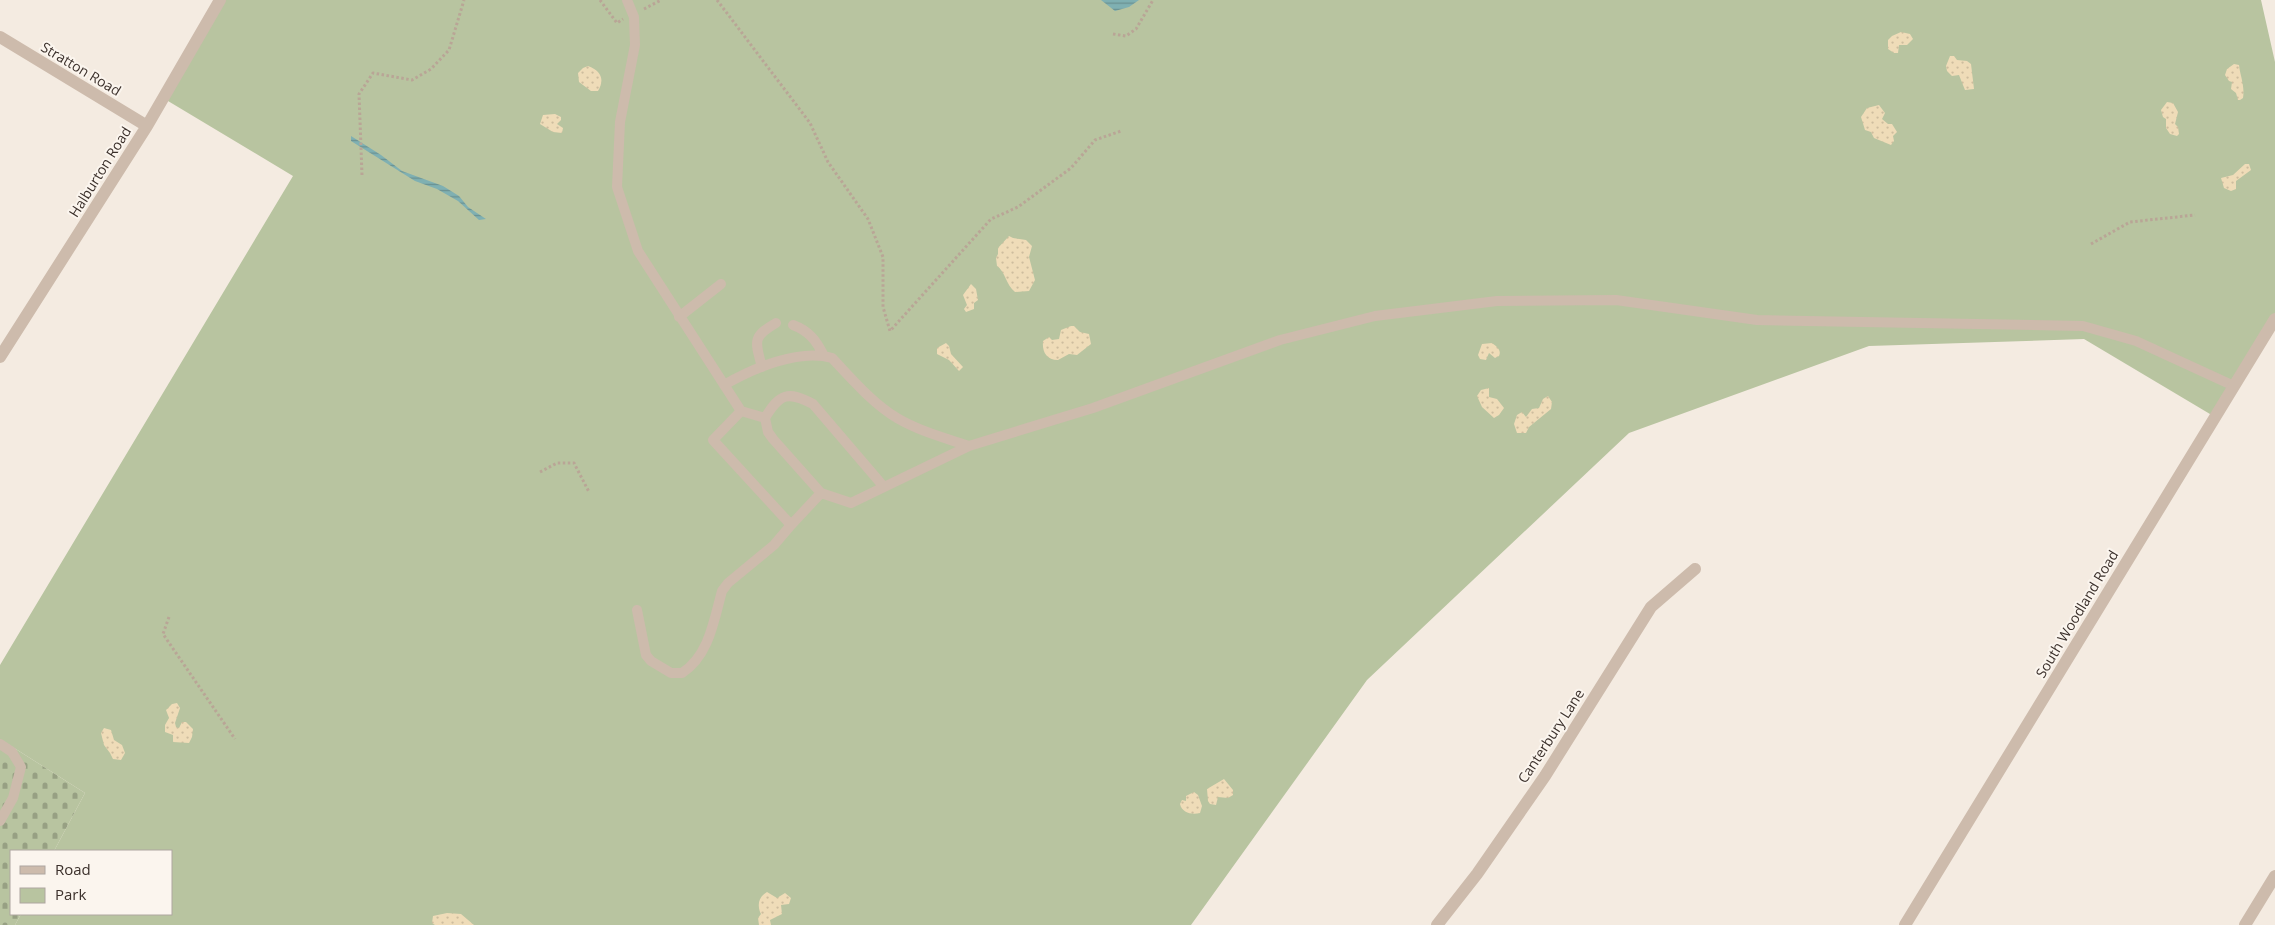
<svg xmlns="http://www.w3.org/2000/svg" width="2275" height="925" font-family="'Open Sans',sans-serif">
  <defs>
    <pattern id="sand-dots" width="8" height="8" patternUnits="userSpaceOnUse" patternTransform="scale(1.25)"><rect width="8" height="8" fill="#efdcb8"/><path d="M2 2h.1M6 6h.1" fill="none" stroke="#cebd9e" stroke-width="1.8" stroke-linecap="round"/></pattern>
    <pattern id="cemetery-stones" width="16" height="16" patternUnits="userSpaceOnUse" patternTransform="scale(1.25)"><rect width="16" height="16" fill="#b8c4a0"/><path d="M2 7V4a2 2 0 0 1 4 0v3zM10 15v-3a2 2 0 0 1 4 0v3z" fill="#97a083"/></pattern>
    <pattern id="water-rules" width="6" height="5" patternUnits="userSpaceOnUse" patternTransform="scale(1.25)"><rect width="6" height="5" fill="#7fb0b2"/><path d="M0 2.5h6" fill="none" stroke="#699091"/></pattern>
  </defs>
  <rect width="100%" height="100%" fill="#f4ebe1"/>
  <path fill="#b8c4a0" d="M220,0H2261L2275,62V319L2215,417L2084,339L1869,346L1629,433L1367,680L1191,925H15L21,914H171V851H54L85,793L0,739V665L293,176L163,98Z"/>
  <path fill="url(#sand-dots)" d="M1901,32L1910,34L1913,39L1907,45H1899L1898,53H1894L1888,49V40L1892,36Z
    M1950,56H1954L1957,60L1967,61L1971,64L1974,89L1965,90L1959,75L1952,76L1947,71L1946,66Z
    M2234,64L2239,65C2240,75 2245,86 2243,98L2240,100H2238L2236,93L2231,89L2232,82L2229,81L2225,75L2227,69Z
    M588,66C601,71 605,79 598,91H591L579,82L578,73L583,68Z
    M2167,102L2173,103L2178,112L2175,124L2178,127L2179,134L2177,136L2170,134L2166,128V119L2163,117L2161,110Z
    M1879,105L1885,113L1882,119L1888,124H1892L1897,132L1893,136L1894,141L1891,145L1874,138L1871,132L1865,130L1861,117L1867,108Z
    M555,114L561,117V120L557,124L563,128L562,133L553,132L540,124L543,115Z
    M2245,164H2249L2251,170L2236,181V189L2231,191L2224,188L2221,178L2233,175Z
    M1009,236L1013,238L1026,240L1032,246L1029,257L1035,280L1029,291L1015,292C1006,285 1005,271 997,266L996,258L998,254V248Z
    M971,284L976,289L978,300L974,303V309L966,312L964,309L967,305L963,295Z
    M1071,326H1074L1080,332L1089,334L1091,344L1077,355L1069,354L1058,360C1046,360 1042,351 1043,341L1049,337L1052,340L1059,339L1061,330Z
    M946,343L949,346L951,354L963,367L959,371L949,360L937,354V348Z
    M1492,343C1496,346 1502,350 1499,356L1495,358L1489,353L1486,360L1480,359L1478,355L1482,344Z
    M1489,388V397L1497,399L1504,408L1499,415L1494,418L1482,407L1477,396L1481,390Z
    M1548,396L1552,402L1551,409L1529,427L1526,433H1517L1514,424L1517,415L1522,412L1526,417L1532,409L1539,408L1543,399Z
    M177,703L180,708L175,723L176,727L179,728L182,722H186L193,729L192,737L189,743L173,742V735L165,732V725L169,718L166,710L172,704Z
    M104,728L111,730L114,740L122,745L125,753L121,760L113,759L110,753L104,745L101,733Z
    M1224,779L1233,790V795L1228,798L1218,797L1216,805L1210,804L1208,801L1207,789Z
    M1194,792L1198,795L1202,806L1200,813C1192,815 1182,813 1180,804L1182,800L1186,801V796Z
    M767,892L777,898L785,893L791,898L789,904L781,905L782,914L770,920L771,925H759L758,918L761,914C757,906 758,897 767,892Z
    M447,913L461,914L474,925H435L432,923L433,916Z"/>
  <path fill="url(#cemetery-stones)" d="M0,739L85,793L54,851H11V914H21L15,925H0Z"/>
  <path fill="url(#water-rules)" d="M1101,0H1139L1129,7L1115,11Z
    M351,136L381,155L402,171L443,186L459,196L468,207L486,219L479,220L458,201L437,189L415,181L351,141Z"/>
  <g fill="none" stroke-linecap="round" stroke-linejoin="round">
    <path stroke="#b9a596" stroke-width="3" stroke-dasharray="2.5 2.5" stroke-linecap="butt" d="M600,0L617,23L623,19
      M717,0L810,123L828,162L868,219L883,257V307L890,331L991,219L1018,207L1071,168L1095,140L1121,131
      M644,9L661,0
      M1113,34L1126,36L1136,29L1153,0
      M362,175L359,94L373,73L412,80L431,69L449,50L464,0
      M2091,244L2130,222L2195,215
      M540,472L557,463H574L589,492
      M169,617L163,634L235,739"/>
    <path stroke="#cdbbac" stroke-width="10" d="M627,0L634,17L635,45L620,122L617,187L638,251L741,411L713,440L791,525L821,493L851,503L969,446L1093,408L1280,340L1375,316L1497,301L1616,300L1757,320L2083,326L2136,341L2234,386
      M679,317L721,284
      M793,325C809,331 816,340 824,356
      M762,367C755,341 752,337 776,323
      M724,385C752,369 799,348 832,358C852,379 872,403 897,418C919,431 945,438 969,446
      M741,411L765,418
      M821,493L773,439L768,432L765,418C780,393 788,391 813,404L884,487
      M637,610L646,655L651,661L671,673H682C709,656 714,620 722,591L728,583L774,545L791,525
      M0,744L12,752L21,767L13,798L0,821"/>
    <path stroke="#cdbbac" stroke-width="12" d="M0,37L147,126
      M0,357L147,126L220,0
      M1437,925L1477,874L1545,776L1651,607L1695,569
      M2245,925L2275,876"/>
    <path stroke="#cdbbac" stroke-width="12" d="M1905,925L2275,319"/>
  </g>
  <g text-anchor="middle" stroke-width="4" stroke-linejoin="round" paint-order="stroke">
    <g font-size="14" fill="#3b302b" stroke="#fbf5ee">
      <text transform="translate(81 69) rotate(31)" y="5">Stratton Road</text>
      <text transform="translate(100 172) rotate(-58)" y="5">Halburton Road</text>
      <text transform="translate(2077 614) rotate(-59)" y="5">South Woodland Road</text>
      <text transform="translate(1551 736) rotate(-57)" y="5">Canterbury Lane</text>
    </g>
  </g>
  <rect x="10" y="850" width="162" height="65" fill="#fbf5ee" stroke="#aea6a0"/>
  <rect x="20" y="866" width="25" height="8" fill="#cdbbac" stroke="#aea6a0"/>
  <text x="55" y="875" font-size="15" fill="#3b302b">Road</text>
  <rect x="20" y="888" width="25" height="15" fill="#b8c4a0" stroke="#aea6a0"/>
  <text x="55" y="900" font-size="15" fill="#3b302b">Park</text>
</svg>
